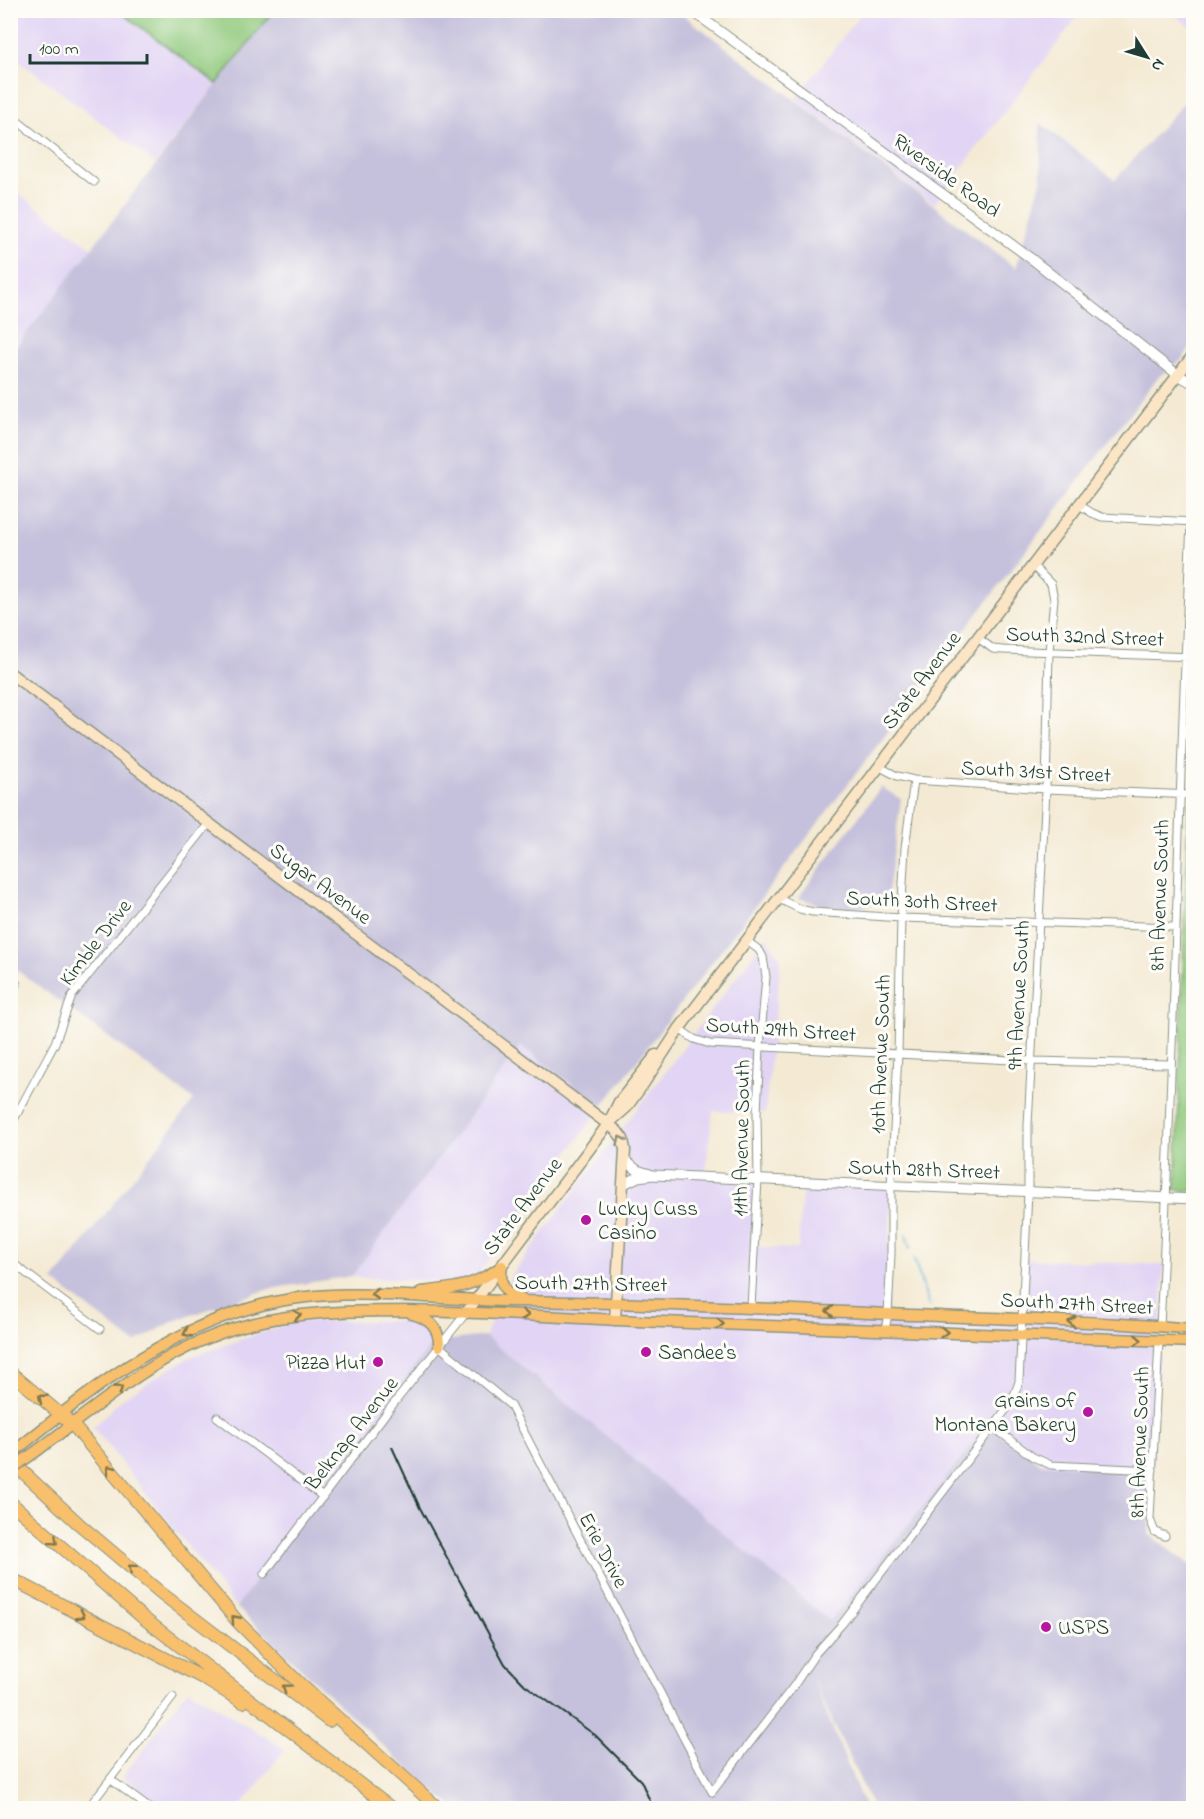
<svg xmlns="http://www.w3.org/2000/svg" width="1204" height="1819" font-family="'Indie Flower',sans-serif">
  <rect width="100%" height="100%" fill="#fdfcf7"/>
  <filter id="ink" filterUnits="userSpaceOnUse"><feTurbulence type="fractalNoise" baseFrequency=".0167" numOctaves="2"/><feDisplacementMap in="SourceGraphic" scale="12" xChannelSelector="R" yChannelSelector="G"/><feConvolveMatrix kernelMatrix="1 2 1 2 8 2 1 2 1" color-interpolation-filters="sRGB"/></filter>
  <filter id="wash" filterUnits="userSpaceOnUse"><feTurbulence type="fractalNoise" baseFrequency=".008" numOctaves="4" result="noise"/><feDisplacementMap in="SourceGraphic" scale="24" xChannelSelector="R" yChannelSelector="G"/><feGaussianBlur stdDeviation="1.35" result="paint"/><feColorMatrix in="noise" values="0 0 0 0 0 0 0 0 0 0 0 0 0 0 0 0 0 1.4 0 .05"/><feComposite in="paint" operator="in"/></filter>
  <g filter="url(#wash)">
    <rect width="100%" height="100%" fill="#f4ead4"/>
    <path fill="#e1d4f4" d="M10,11H119L217,84L155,163L11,55Z
      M863,11H1082L934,204L796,99Z
      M1169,11H1193V29Z
      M10,187L92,248L11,355H10Z
      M767,937L781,959L765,1113L713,1111L705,1177L758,1180L755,1247L798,1249L803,1182L891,1186L888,1314L1022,1320L1025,1259L1164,1265L1153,1470L1050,1467L988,1426L830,1621L485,1336L511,1276Z
      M521,1046L602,1107L477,1275L459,1282L365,1278L352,1276Z
      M416,1321L431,1328L433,1342L236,1607L93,1427L123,1398L188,1358L293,1322Z
      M188,1689L285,1749L240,1808H163L123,1777Z"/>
    <path fill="#c5c0db" d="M273,11H678L1016,268L1041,181L1040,123L1115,180L1193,92V344L1182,360L1158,377L602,1107L521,1046L352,1276L269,1289L174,1321L135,1343L53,1281L194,1100L11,966L10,355Z
      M881,787L901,799L887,901L845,912L798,898Z
      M485,1336L830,1621L988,1426L1041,1464L1153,1470L1149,1534L1193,1567V1808H873L810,1673L865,1808H454L396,1758L236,1607L433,1342Z"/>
    <path fill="#90c97d" stroke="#588358" stroke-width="1.5" d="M119,11H273L217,84Z
      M1188,804L1194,805L1193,1191L1176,1190Z"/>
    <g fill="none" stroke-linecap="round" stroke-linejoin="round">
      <path stroke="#58afd5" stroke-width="2" d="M906,1234L910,1249
        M914,1259L929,1306"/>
    </g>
  </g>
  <g filter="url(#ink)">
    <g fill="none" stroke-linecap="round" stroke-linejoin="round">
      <g stroke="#8a9484" stroke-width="9">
        <path id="minor" d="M10,115L94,182
          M1078,504L1092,513L1102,517L1194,522
          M978,638L993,649L1003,650L1194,657
          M880,767L897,776L914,780L1046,789L1194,795
          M779,899L800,909L813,912L901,918L1175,927
          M747,941L759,950L763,957L766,977L760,1047L757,1113L758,1180L751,1307
          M10,993L17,984
          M679,1029L694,1039L710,1044L1032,1061L1170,1064
          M10,1127L55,1043L72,996L210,822
          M10,1261L100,1329
          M1160,1326C1176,1039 1178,752 1194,465
          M885,1330L888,1314L891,1254V1186L898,1054L901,918L905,848L914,780
          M1159,1341L1150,1519L1155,1532L1165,1536
          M439,1346L510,1405L712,1792L793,1687L815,1654L842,1624L1011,1403L1019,1382L1028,1192V1125L1046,789L1049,651L1054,599L1051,584L1032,565
          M217,1417L323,1497
          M993,1427L1033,1457L1051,1465L1153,1470
          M264,1574L387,1412L466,1313
          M110,1779L149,1808
          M88,1808L173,1697"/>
      </g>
      <g stroke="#8a9484" stroke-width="11">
        <path id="tertiary" d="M691,10L1033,260L1178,375L1194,384
          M625,1160L637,1170L650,1174
          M624,1184L638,1177L653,1175L1194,1199"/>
      </g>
      <g stroke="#8a9484" stroke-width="13">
        <path id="secondary" d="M10,673L617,1131L623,1139L625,1150L615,1320
          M610,1120L619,1102L656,1055
          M466,1313L609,1123L626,1108L644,1083L679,1029L1194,354"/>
      </g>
      <g stroke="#8a9484" stroke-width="13">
        <path id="primary" d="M502,1266C499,1283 503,1294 521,1299
          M421,1292C456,1288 473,1287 502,1266
          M412,1314C428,1318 440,1328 439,1346
          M38,1450C100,1404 159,1351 236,1328C292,1311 349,1311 408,1311C484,1312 560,1317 636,1321C822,1329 1008,1334 1194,1342
          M10,1455C83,1396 160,1333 251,1308C336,1283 423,1300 509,1301C637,1302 764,1309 891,1314C992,1319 1093,1320 1194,1329"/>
      </g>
      <g stroke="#8a9484" stroke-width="14">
        <path id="motorway" d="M10,1372L72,1424L238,1622L301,1685L438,1808
          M10,1460L79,1524L161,1593L329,1721
          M10,1502L142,1617L391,1808
          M10,1578L203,1678L243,1702"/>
      </g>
      <use href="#minor" stroke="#fff" stroke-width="7"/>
      <use href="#tertiary" stroke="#fff" stroke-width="9"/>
      <use href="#secondary" stroke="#fce5c4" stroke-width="10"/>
      <use href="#primary" stroke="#f8bf6c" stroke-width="10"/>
      <use href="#motorway" stroke="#f8bf6c" stroke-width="12"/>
      <path stroke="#1f3d34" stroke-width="2" d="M392,1447L420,1508L505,1664L525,1685L595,1735L641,1781L653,1808"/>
      <g stroke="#8a9484" stroke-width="13" stroke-linecap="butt">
        <path id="primary-bridge" d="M10,1470L38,1450"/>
      </g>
      <use href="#primary-bridge" stroke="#f8bf6c" stroke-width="10"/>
    </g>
    <defs><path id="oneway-chevron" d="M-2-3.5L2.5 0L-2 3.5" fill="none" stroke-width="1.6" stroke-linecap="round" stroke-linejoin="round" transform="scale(1.5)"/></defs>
    <use stroke="#8e917c" href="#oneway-chevron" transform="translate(621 1140) rotate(-115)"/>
    <g stroke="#81784d">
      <use href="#oneway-chevron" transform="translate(375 1294) rotate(180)"/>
      <use href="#oneway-chevron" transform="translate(830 1311) rotate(-177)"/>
      <use href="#oneway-chevron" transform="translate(297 1315) rotate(-9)"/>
      <use href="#oneway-chevron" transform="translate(525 1315) rotate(3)"/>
      <use href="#oneway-chevron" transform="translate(1072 1322) rotate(-177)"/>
      <use href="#oneway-chevron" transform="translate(720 1324) rotate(2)"/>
      <use href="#oneway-chevron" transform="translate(944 1332) rotate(2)"/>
      <use href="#oneway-chevron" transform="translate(187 1333) rotate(154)"/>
      <use href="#oneway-chevron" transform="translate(1138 1340) rotate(2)"/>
      <use href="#oneway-chevron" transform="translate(119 1389) rotate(-36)"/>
      <use href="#oneway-chevron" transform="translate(42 1398) rotate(-141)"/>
      <use href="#oneway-chevron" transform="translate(110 1469) rotate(-130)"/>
      <use href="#oneway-chevron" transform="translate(54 1541) rotate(42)"/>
      <use href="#oneway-chevron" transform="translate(132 1568) rotate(-140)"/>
      <use href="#oneway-chevron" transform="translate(81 1615) rotate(27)"/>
      <use href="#oneway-chevron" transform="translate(235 1619) rotate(-132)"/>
      <use href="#oneway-chevron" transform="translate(286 1688) rotate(-143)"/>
    </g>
  </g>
  <g fill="#b5179e" stroke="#fdfcf7" stroke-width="2">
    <circle cx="586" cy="1220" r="6"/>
    <circle cx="646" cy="1352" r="6"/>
    <circle cx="378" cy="1362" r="6"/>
    <circle cx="1088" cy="1412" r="6"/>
    <circle cx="1046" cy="1627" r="6"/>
  </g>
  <g text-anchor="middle" stroke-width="6" stroke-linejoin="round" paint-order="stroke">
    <g font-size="21" fill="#1f3d34" stroke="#fdfcf7">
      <text transform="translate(947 175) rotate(36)" y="7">Riverside Road</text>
      <text transform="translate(1085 636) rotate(2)" y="7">South 32nd Street</text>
      <text transform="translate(921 680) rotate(-53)" y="7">State Avenue</text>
      <text transform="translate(1036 771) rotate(3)" y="7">South 31st Street</text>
      <text transform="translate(321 883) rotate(37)" y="7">Sugar Avenue</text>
      <text transform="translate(1159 895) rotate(-88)" y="7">8th Avenue South</text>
      <text transform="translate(922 901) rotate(3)" y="7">South 30th Street</text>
      <text transform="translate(95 942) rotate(-52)" y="7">Kimble Drive</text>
      <text transform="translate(1018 995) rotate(-87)" y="7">9th Avenue South</text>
      <text transform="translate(781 1029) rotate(4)" y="7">South 29th Street</text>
      <text transform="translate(880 1054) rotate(-88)" y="7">10th Avenue South</text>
      <text transform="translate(741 1138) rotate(-89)" y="7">11th Avenue South</text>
      <text transform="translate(924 1169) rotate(2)" y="7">South 28th Street</text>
      <text transform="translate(522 1206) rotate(-53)" y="7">State Avenue</text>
      <text transform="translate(591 1283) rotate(1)" y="7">South 27th Street</text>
      <text transform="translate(1077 1303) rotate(3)" y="7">South 27th Street</text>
      <text transform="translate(351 1433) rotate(-52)" y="7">Belknap Avenue</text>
      <text transform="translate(1139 1442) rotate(-88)" y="7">8th Avenue South</text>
      <text transform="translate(604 1550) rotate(62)" y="7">Erie Drive</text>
    </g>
    <g font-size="21" fill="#1f3d34" stroke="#fdfcf7" text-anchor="start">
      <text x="598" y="1215">Lucky Cuss<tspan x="598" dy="24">Casino</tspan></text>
      <text x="658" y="1359">Sandee's</text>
      <text x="366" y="1369" text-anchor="end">Pizza Hut</text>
      <text x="1076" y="1407" text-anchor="end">Grains of<tspan x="1076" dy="24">Montana Bakery</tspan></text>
      <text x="1058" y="1634">USPS</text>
    </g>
  </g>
  <rect width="1204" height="1819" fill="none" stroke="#fdfcf7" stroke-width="36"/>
  <g transform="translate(1147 57) rotate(127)" stroke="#fdfcf7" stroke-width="4.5" paint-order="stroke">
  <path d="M0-4.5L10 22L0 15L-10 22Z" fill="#1f3d34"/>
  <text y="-9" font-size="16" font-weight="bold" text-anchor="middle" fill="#1f3d34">N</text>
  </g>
  <path d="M30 54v9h117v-9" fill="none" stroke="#1f3d34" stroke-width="3"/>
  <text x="39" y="54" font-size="18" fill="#1f3d34" stroke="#fdfcf7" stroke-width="4.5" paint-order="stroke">100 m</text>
</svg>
